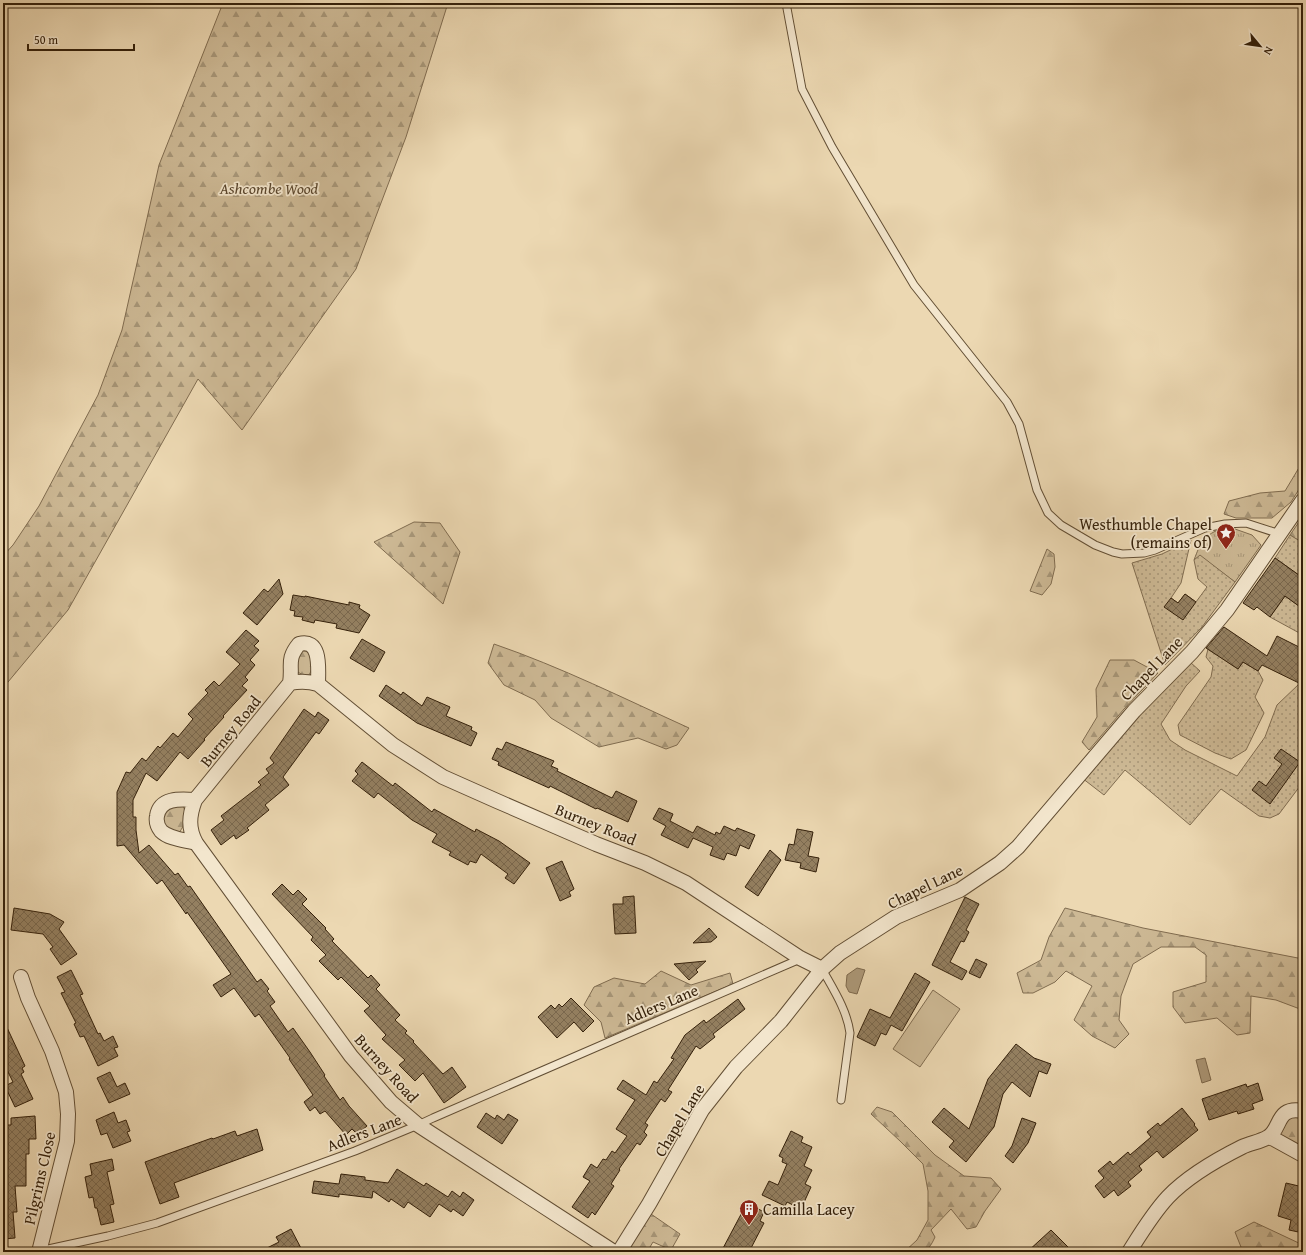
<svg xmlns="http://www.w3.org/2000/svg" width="1306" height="1255" viewBox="0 0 1306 1255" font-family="'Gentium Book Plus',serif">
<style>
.grass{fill:url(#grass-tufts);stroke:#806c50}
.forest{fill:url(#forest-firs);stroke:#806c50}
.park{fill:#cdb995;stroke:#806c50}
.garden{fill:url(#garden-dots);stroke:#806c50}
.water{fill:#ad9979;stroke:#7d694d}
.building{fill:url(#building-cross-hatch);stroke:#34200a}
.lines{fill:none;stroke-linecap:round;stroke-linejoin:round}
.lane-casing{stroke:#624e34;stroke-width:9}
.street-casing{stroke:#624e34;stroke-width:16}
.lane{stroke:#f3e6cd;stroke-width:7}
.street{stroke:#f3e6cd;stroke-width:14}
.labels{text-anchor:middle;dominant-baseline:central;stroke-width:3.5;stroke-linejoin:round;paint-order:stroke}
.park-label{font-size:16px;font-style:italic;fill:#5a462d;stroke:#f3e6cd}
.poi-label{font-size:16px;fill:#34200a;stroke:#f3e6cd;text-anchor:end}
.street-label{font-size:16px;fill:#34200a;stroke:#f3e6cd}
</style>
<defs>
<pattern id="grass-tufts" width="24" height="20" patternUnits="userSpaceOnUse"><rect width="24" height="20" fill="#cdb995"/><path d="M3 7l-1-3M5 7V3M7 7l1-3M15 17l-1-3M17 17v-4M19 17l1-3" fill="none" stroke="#a79678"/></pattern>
<pattern id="forest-firs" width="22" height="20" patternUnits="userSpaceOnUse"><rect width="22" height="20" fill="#cdb995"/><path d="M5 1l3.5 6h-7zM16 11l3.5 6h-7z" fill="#a79678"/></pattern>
<pattern id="garden-dots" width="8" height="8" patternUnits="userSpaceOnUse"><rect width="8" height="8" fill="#cdb995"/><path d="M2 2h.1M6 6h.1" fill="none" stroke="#a79678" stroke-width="1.8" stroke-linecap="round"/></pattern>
<pattern id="building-cross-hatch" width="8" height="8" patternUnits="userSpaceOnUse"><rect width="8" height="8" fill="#948061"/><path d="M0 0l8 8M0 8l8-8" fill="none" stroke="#7a684e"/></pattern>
</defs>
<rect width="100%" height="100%" fill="#ecd8b2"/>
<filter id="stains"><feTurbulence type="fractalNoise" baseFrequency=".005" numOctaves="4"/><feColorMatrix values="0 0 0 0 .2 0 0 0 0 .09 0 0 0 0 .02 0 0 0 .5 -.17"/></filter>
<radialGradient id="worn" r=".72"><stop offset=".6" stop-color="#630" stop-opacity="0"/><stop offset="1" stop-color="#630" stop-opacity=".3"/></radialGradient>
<path class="grass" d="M1220,529H1235L1252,535L1261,545L1235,582L1200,556L1194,560C1201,542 1202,537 1220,529Z"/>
<path class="forest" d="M223,3H448L406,137L356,269L242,430L198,379L68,610L3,688V556L13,545L39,506L98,395L122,330L159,165Z
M1303,461V483L1291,502L1272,518H1236L1224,514L1229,501L1260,493L1285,491Z
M1303,516V543L1290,535Z
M414,522L440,523L460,552L443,604L374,542Z
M1047,549L1054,554L1055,567L1051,584L1042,595L1030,591Z
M494,644C561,667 625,699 689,728L677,745L666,749L638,738L599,747L551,718L535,700L504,685L488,663Z
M300,651H307C313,658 314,667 309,675H303L296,671V656Z
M1110,660H1134L1158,673L1124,709L1089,750L1082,742L1097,717L1096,689Z
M183,805C187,816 186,823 179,833L171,832L164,826L163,815L168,806Z
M1065,908L1143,928L1303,959V1007L1300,1009L1276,1000L1251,996L1250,1033L1237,1035L1217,1018L1185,1023L1173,1007V992L1206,982V955L1195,947H1161L1133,964L1121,996L1119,1020L1129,1034L1115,1048L1092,1036L1074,1020L1092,986L1066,971L1055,982L1033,993H1023L1017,973L1041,960L1049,937Z
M661,971L691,985L730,973L733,984L605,1038L601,1022L584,1005L594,987L614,978L645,984Z
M877,1107L892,1112L935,1155L964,1176L991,1178L1001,1189L985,1211L976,1227L967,1229L951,1209L931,1230L935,1237C927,1255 922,1252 904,1252L917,1240L928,1220V1191L923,1164L900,1141L871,1114Z
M1292,1115L1303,1116V1151L1283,1139L1278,1132Z
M651,1214L680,1234L671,1250L653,1242L647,1252H626Z
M1254,1222L1303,1245V1252H1243L1235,1232Z"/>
<path class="park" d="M933,990L960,1009L920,1067L893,1049Z"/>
<path class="garden" d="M1290,535L1303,543V578L1275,558Z
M1191,540L1181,583L1171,598L1178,603L1185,594L1196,602L1207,587L1198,579L1194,560L1200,555L1235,582L1202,627L1165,665L1132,563L1162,554Z
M1285,596L1303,609V635L1270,617Z
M1208,649L1238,669L1243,662L1258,671L1263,680L1255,697L1264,713L1246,750L1231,759L1215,753L1180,735L1178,725L1211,677L1213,666L1206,657Z
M1190,662L1200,671L1186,686L1161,724L1170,740L1185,750L1237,776L1265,737L1277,705L1299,684L1303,686V782L1279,814L1270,818L1259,816L1221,789L1190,825L1125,770L1104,795L1082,778L1136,716Z"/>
<path class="water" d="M857,968L865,970L857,994L849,992L846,986L847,975Z
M1205,1058L1211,1080L1202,1083L1196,1060Z"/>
<path class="building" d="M1275,558L1303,578V609L1285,596L1270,617L1257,607L1254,610L1243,603Z
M279,579L283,594L257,625L243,613L264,589L268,592Z
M1185,594L1196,602L1183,620L1164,607L1171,598L1178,603Z
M293,595L305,597V596L349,605V602L360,605L359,608L370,615L359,633L336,628L337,624L315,620L314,623L302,620L303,617L294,616L295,611L290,610Z
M1224,627L1267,656L1277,636L1303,649V685L1262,665L1258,671L1243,662L1238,669L1206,648Z
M246,630L259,641L254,646L259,650L250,660L255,665L245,677L248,680L242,686L247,690L223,716L224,717L204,739L205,740L188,759L180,752L157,781L146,773L133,800V817H136V830L139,853L149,845L175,875L178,873L188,887L190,886L257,982L261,979L269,989L267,991L275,1002L270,1006L288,1032L293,1028L310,1052L325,1075L324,1076L340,1100L343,1097L349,1106L367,1126L357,1134L352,1129L346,1135L325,1111L320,1114L315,1107L310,1111L304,1102L313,1095L289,1059L290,1058L259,1014L255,1017L234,988L221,997L213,985L231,974L187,912L186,914L162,880L157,884L124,845L117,846V792L126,772L130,773L142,758L146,761L158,746L160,748L173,733L178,737L193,719L188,714L208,693L205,690L214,681L219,686L240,664L226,652Z
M362,639L385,652L374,672L350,658Z
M386,685L401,695L403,692L422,706L427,697L450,707L446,716L472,727L471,730L477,733L471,746L417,723L379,696Z
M304,709L315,717L318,712L329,720L319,734L316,732L283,777L289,785L265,805L269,810L247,828L249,830L236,839L234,835L221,845L211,830L224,820L221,816L261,785L258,782L269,773L266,769L274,763L270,758Z
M506,742L554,761L551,766L558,769L557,771L612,798L616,791L637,801L628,822L597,808L596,809L550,786L549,788L498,765L499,762L492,759L497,748L502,750Z
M1281,749L1300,762L1270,804L1252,790L1259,781L1266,786L1282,764L1274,758Z
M362,762L393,786L395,783L432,812L434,809L475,832L476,829L499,841L530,863L514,884L505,878L508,874L481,854L476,863L470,861L468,865L449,855L451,852L432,842L437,834L412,820L378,793L374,798L352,781L358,774L355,771Z
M659,808L673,814L670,821L693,833L697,826L715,835L716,832L720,834L724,826L735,831L737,828L755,835L749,849L740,845L736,856L727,853L724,860L710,855L713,847L693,838L688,848L661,835L666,826L653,819Z
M797,829L813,832L808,856L819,858L816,872L800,868L801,863L785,860L789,844L794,845Z
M770,850L781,860L758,896L745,887Z
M562,861L574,889L569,892L571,896L560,901L546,868Z
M282,884L293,895L298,890L307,899L302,904L326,928L325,929L334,939L332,941L368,978L371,975L380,985L376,989L400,1015L395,1020L407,1031L405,1033L414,1041L413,1042L443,1074L452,1067L466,1087L444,1103L423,1073L415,1081L399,1065L405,1060L382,1039L386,1035L364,1011L370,1006L341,977L338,980L319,961L326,955L311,940L313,937L272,894Z
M634,896L636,933L615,934L613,904H623V897Z
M965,897L979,904L966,930L969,932L964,942L961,941L950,962L967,971L962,980L932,965Z
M14,908L50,914L64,922L59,929L77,954L61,965L50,949L53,947L43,934L11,930Z
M709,928L717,937L711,942L693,943Z
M976,959L987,964L980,978L969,973Z
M706,961L696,970L698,972L689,980L674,964Z
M71,970L83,994L80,995L98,1034L100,1033L104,1041L113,1036L118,1047L114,1048L118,1056L98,1066L84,1036L80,1037L74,1024L76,1023L61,993L65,992L57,977Z
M915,973L930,982L902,1031L891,1025L886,1035L881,1033L875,1046L857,1037L870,1009L890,1018Z
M571,998L594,1021L583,1032L574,1022L557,1038L538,1017L551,1005L555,1009L559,1004L562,1007Z
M738,999L745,1009L713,1034L715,1037L700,1049L696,1046L668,1090L672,1092L665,1102L661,1099L645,1123L648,1125L644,1132L647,1135L640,1145L637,1143L619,1169L620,1170L611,1184L614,1186L595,1215L592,1212L588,1218L572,1207L590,1181L583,1177L591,1164L597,1168L603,1159L606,1160L612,1151L615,1153L627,1136L616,1129L635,1100L617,1089L623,1080L646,1095L654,1081L657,1083L674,1059L671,1058L685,1035L704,1020L706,1023Z
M3,1019L25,1066L22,1068L24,1072L21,1074L33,1099L15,1107L5,1086L13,1082L3,1062Z
M1016,1044L1034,1058L1051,1064L1047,1074L1039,1071L1030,1097L1012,1082L1003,1094L994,1127L966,1162L949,1147L954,1141L932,1122L944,1108L969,1129L988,1079Z
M110,1072L117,1087L125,1083L130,1094L109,1103L97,1078Z
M1258,1083L1263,1100L1252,1104L1254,1109L1238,1114L1237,1111L1209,1120L1202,1099L1246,1084L1247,1087Z
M1182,1108L1195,1124L1194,1125L1198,1130L1163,1158L1157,1151L1139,1166L1142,1170L1128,1182L1131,1186L1118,1196L1114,1190L1104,1198L1095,1186L1104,1178L1098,1171L1110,1161L1113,1165L1128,1152L1130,1155L1151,1137L1147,1132L1158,1123L1160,1126Z
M114,1112L118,1123L126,1120L130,1131L127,1132L131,1141L113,1148L107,1133L101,1135L96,1120Z
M486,1113L495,1119L497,1115L504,1120L508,1114L518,1120L502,1144L477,1127Z
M35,1116L36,1139H29V1154H26V1186H15L17,1212H13L15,1238L3,1239V1154L6,1153L5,1125H11V1118Z
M1022,1118L1036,1123L1028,1143L1013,1163L1005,1156L1012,1146Z
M257,1129L263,1150L174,1183L179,1197L160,1204L145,1162L212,1138L213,1139L235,1131L237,1136Z
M791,1131L803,1137L801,1142L812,1147L804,1166L812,1170L805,1184L811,1187L801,1209L787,1202L785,1206L762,1195L769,1181L778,1185L787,1164L782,1162L783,1158L779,1156Z
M112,1159L114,1170L107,1172L114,1204L110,1205L114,1222L101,1225L97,1208H95L93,1197L89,1198L85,1177L92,1175L90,1164Z
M397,1169L424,1186L426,1183L448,1197L452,1191L460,1197L463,1192L474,1200L463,1216L453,1209L451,1212L439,1204L430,1217L408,1202L404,1208L391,1199L389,1202L373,1191L372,1198L339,1194V1197L312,1193L314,1181L339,1184L341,1174L365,1177V1180L388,1183Z
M1286,1183L1303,1187V1233L1289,1230L1291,1220L1278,1216Z
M747,1203L764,1212L760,1221L764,1223L749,1252H721Z
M291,1229L303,1252H259L279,1242L276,1237Z
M1051,1230L1068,1247L1062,1252H1027Z"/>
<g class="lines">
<g class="lane-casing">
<path id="lane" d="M786,3L802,89L832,147L914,285L1007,402L1019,424L1037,490L1048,513L1061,525L1095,545L1113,552L1122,554L1144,553L1155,550L1205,528L1225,524L1246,523L1280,534
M822,969C833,989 847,1010 850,1033L841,1100
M39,1251L108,1236L157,1223L355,1151L418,1125L433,1118L800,959"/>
</g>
<g class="street-casing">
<path id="street" d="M290,683C293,665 286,660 299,644C322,638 318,670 318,684
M195,800C181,799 160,797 157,816C156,821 158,827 161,831C169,839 185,840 196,843
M21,977L28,998L52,1051L66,1092L68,1114L67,1141L39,1252
M1268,1137L1274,1139L1303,1155
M614,1252L418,1125L391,1102L351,1056L196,843C188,828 189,816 195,800L290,683C300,681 308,681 318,684L393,745L443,777L497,801L596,844L645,863L686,883L800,958L822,969
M619,1252L649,1204L702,1110L736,1067L781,1021L822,969L840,953L896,917L960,890L1000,863L1018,847L1134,711L1192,652L1227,610L1303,500
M1129,1252C1141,1233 1153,1213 1168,1197C1188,1176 1216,1160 1242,1147C1250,1143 1260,1142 1268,1137C1282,1129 1275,1106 1303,1111"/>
</g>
<use href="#lane" class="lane"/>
<use href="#street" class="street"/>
</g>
<defs>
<g id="sight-pin" transform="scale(1)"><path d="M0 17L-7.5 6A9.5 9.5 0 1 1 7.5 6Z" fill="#8f2418" stroke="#f3e6cd"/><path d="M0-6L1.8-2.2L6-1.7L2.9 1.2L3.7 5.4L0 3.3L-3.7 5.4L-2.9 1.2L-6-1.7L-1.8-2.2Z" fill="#fff"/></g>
<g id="building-pin" transform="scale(1)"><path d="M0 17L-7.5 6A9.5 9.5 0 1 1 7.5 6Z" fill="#8f2418" stroke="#f3e6cd"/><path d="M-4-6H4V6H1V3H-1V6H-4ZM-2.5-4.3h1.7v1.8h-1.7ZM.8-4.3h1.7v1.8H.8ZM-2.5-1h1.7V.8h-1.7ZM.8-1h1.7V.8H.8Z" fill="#fff"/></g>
</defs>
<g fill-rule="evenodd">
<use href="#sight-pin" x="1226" y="533"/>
<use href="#building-pin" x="749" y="1209"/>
</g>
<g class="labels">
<g class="park-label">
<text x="269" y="188">Ashcombe Wood</text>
</g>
<g class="poi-label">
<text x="1212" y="524">Westhumble Chapel<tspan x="1212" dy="18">(remains of)</tspan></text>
<text x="763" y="1209" text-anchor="start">Camilla Lacey</text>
</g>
<g class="street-label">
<text transform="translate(1151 668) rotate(-46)">Chapel Lane</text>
<text transform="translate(230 731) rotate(-51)">Burney Road</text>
<text transform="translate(596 824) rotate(22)">Burney Road</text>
<text transform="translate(925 886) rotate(-26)">Chapel Lane</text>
<text transform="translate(661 1004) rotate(-23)">Adlers Lane</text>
<text transform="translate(387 1068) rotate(48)">Burney Road</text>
<text transform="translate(679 1120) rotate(-59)">Chapel Lane</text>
<text transform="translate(364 1132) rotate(-21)">Adlers Lane</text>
<text transform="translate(39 1178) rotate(-77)">Pilgrims Close</text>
</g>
</g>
<rect width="1306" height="1255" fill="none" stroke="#ecd8b2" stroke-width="16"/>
<rect x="4" y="4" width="1298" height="1247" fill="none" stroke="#34200a" stroke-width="2"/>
<rect x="8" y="8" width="1290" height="1239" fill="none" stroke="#34200a"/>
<g transform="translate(1260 46) rotate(119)" stroke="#f3e6cd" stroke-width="3" paint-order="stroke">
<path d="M0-3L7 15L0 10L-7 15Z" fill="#34200a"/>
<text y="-6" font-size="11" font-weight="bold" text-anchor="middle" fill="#34200a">N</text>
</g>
<path d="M28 44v6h106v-6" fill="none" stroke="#34200a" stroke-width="2"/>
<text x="34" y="44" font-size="12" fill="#34200a" stroke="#f3e6cd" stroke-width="3" paint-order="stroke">50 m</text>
<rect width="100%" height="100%" filter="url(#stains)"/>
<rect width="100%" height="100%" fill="url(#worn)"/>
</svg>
